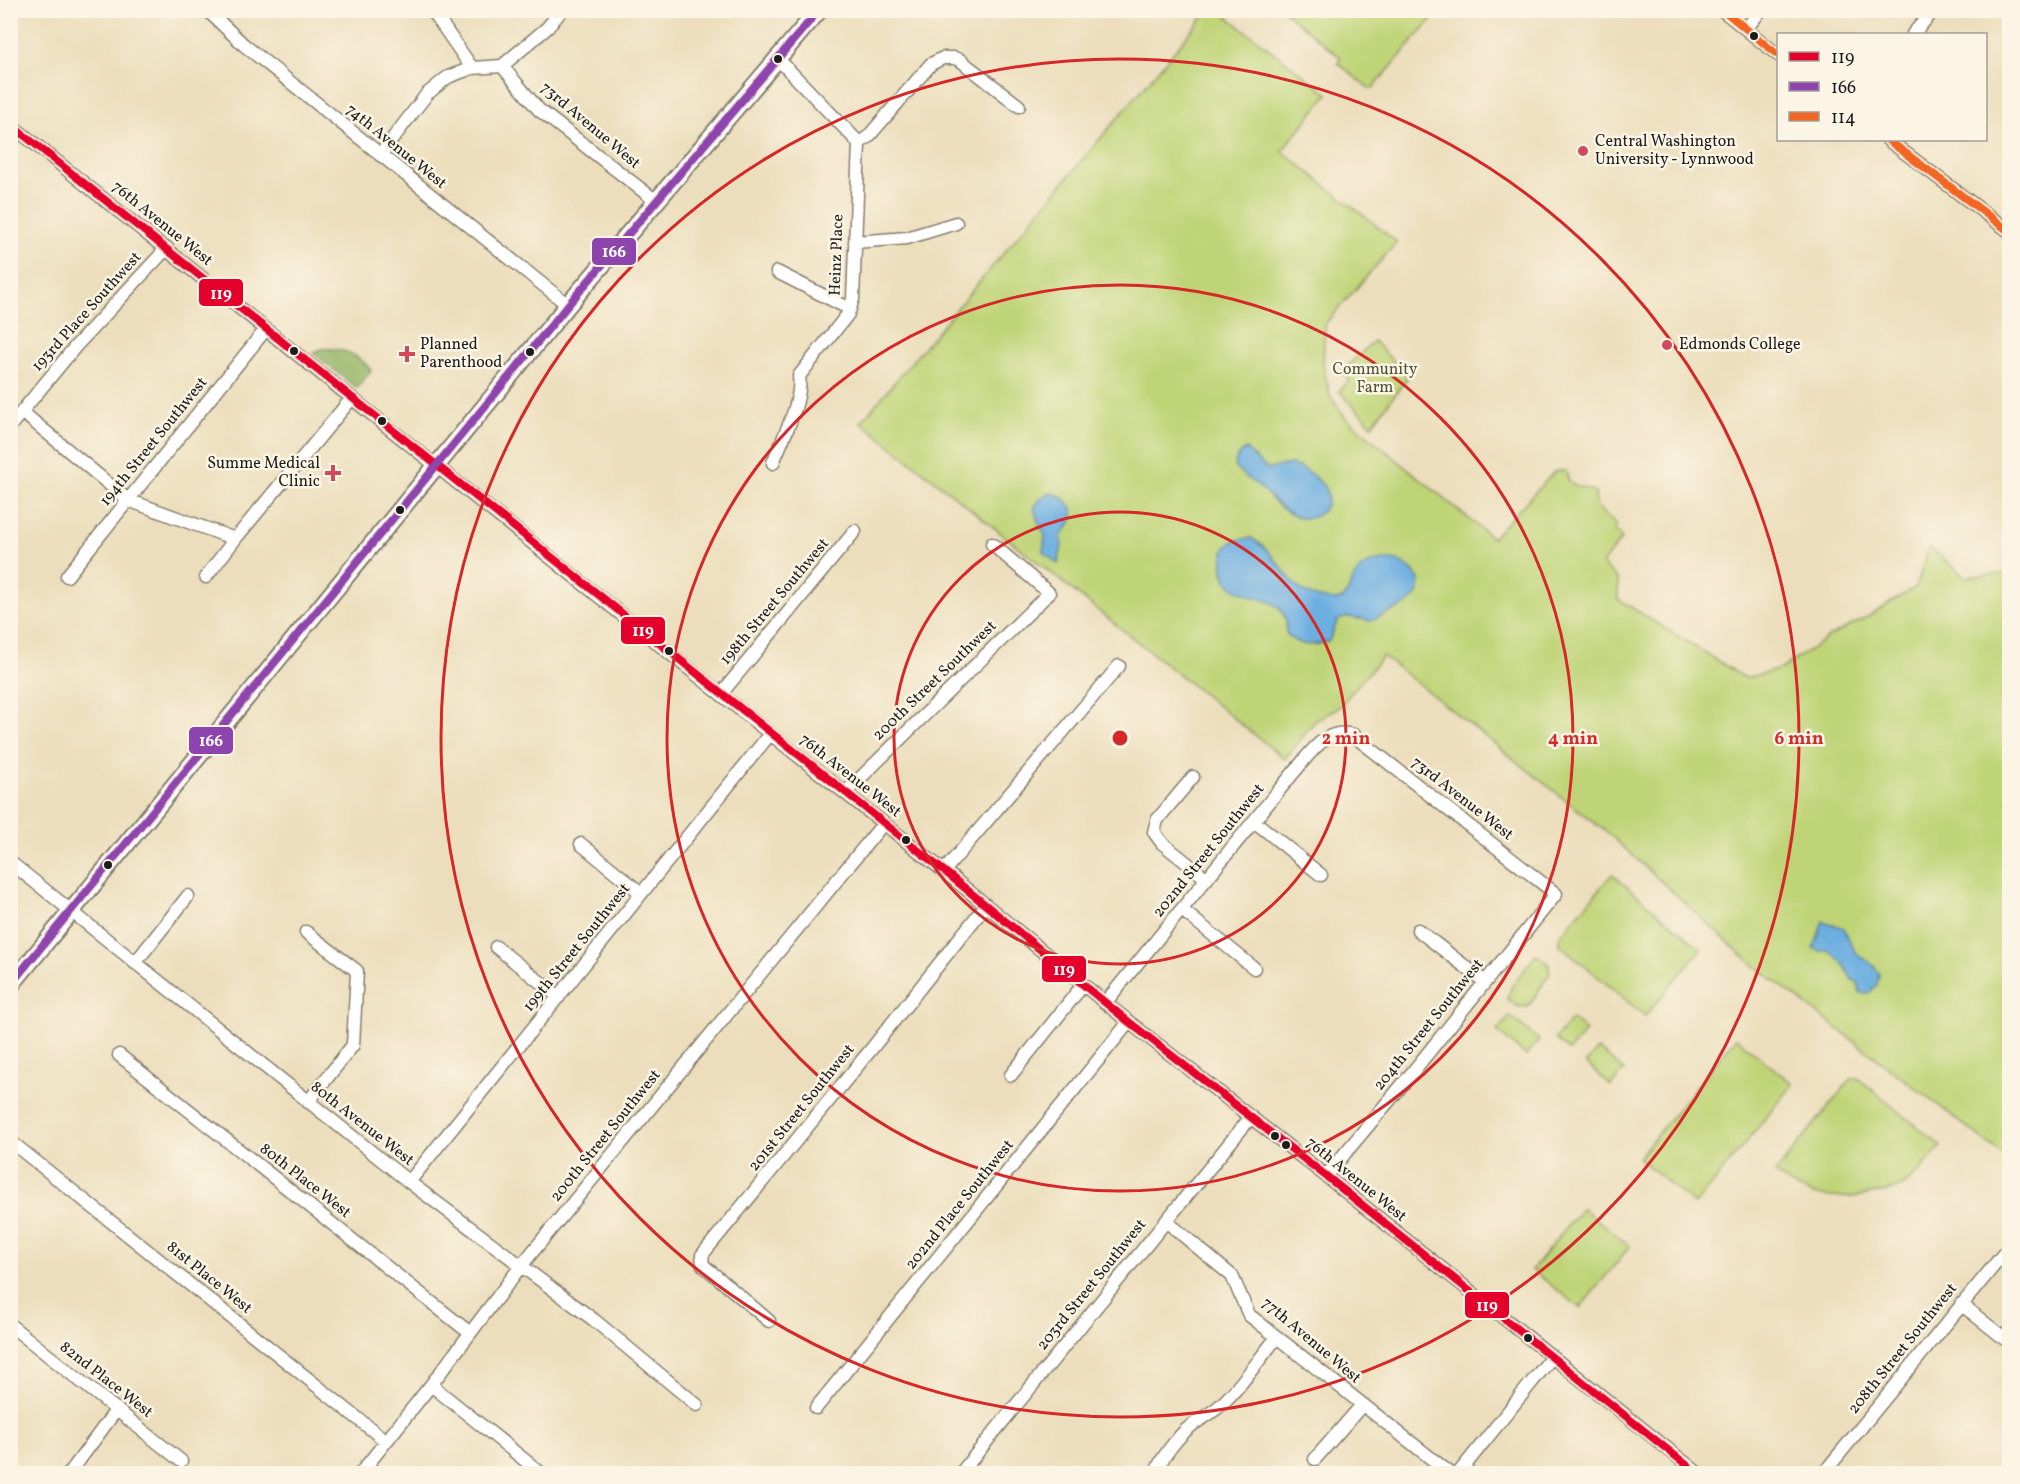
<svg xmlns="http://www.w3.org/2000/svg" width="2020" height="1484" viewBox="0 0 2020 1484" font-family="Vollkorn,serif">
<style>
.green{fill:#bfd477;stroke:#6e784a;stroke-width:1.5}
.forest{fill:#97b668;stroke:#5a6942;stroke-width:1.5}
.water{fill:#6dafe1;stroke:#44667e;stroke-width:1.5}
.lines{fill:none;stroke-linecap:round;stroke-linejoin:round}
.minor-casing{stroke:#847d6c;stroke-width:15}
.major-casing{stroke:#847d6c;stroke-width:20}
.minor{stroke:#fff;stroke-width:12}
.major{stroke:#fff;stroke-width:16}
.bus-1-casing{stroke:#fcf5e5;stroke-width:12}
.bus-2-casing{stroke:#fcf5e5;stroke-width:12}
.bus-3-casing{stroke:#fcf5e5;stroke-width:12}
.bus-1{stroke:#e4002b;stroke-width:8}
.bus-2{stroke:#8e44ad;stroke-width:8}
.bus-3{stroke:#f26522;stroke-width:8}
.ring{fill:none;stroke:#d62828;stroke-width:3}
.bus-dot{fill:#1c1c1c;stroke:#fcf5e5;stroke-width:2}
.poi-dot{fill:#d1495b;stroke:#fcf5e5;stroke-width:2}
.labels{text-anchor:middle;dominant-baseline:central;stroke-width:5;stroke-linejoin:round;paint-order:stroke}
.street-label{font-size:16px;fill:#1c1c1c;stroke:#fcf5e5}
.poi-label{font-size:16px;fill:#1c1c1c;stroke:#fcf5e5;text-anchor:start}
.park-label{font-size:16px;fill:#4d5337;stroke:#fcf5e5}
.centre{fill:#d62828;stroke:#fcf5e5;stroke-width:3}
.ring-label{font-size:18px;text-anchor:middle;font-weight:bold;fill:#d62828;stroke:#fcf5e5;stroke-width:5;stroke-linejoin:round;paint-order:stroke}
.line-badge{stroke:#fcf5e5;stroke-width:2}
.badge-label{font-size:16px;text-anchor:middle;font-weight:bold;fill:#fff}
</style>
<rect width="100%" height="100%" fill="#fcf5e5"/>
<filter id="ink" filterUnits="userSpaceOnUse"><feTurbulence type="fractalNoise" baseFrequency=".0167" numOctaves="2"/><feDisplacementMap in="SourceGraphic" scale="12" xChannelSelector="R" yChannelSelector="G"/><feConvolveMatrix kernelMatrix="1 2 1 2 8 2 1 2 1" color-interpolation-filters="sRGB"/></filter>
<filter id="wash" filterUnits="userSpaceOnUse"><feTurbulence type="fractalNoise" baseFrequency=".008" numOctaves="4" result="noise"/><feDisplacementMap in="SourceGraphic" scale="24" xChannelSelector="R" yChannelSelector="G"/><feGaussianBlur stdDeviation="1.35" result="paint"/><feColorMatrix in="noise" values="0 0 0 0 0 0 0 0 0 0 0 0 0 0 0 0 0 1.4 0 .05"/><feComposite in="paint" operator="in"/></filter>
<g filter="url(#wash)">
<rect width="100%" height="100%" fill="#ecdebc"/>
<path class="green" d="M1208,11H1220L1328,94L1282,151L1397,242L1325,324L1323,364L1330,396L1345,417L1492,538L1555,471H1566L1569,482C1578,488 1586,487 1595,493L1596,506L1617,526L1614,531L1622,538L1602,564L1618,580V599L1745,678L1781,669L1829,637L1869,616L1916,587L1929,547L1966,577L2009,573V1159L1751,963L1611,836L1383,656L1339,707L1315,721L1285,759L861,422Z
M1284,11H1439L1373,88H1368L1338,63L1341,58Z
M1374,341L1408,377L1372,425L1339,391L1349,381L1342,371Z
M1612,874L1701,949L1645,1016L1560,945V936Z
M1536,954L1548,963L1550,973L1528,1007L1516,1006L1507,998L1512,986Z
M1510,1016L1539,1040L1526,1056L1497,1031Z
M1572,1019L1586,1031L1569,1051L1555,1039Z
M1736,1038L1793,1084L1695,1205L1638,1158Z
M1598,1049L1624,1070L1611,1086L1586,1063Z
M1858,1078L1941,1146C1930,1159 1914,1180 1898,1188C1893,1190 1885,1191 1880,1192C1841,1202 1806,1200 1775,1173L1851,1079Z
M1582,1208L1630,1246L1580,1308L1532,1270Z"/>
<path class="forest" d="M321,349C340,347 361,355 371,371L357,388L313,353Z"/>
<path class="water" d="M1246,449C1253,455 1259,464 1267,468C1273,470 1275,467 1280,466C1295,461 1311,473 1321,483C1338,501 1319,524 1297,517C1282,512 1272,498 1261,488C1252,481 1243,476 1235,468C1235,459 1238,454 1246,449Z
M1053,493C1066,498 1080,510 1070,524C1067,529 1063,532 1061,537L1062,546L1058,564L1043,552L1045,535L1040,527L1034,509C1038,500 1043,494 1053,493Z
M1251,538C1288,558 1287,606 1343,599C1349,591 1352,578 1359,570C1367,561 1389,557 1400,562C1409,566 1415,573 1420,581L1418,593L1408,604L1371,621L1348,617L1338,620L1329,641C1313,647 1297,647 1286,633C1290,593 1250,603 1230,585C1221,577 1220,554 1228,545C1234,539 1243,539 1251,538Z
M1823,921L1844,928L1855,952L1873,965L1879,974L1877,985L1868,994L1860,993L1858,982L1852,980C1846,967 1840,958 1828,950L1820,951L1813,948C1819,940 1818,930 1823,921Z"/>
</g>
<g filter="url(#ink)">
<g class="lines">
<g class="minor-casing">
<path id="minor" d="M207,10L244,45L568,305
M432,10L472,68L502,66L539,110L656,201
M1722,10L1778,55
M1746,29L1761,10
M1913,34L1934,10
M502,66L547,28L562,10
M10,124L773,736L944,871L1129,1022L1326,1176L1699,1474
M1888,140L2010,232
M859,143L868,137L931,64L943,58H954L960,60L1019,106
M380,155L427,94L448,77L472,68
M855,242L907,238L956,223
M777,272L850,309
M22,412L128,500L235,539
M10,426L75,347L167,248
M773,463C782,439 803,401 799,376L848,314L853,299L859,143L778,59
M67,576L266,329
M206,577L235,539L352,398
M721,694L855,531
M1193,777L1157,820L1154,832L1162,843L1207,879
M845,793L1049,593L992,544
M1254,821L1321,875
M581,844L641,893
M10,862L409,1182L594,1320L697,1405
M944,871L1119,666
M1182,910L1254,968
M1418,930L1485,982
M306,932L357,971L353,1045L308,1102
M496,947L559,997
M135,963L188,896
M1105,1003L1294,772C1310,754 1325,727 1353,735L1556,894L1403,1084L1326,1176
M119,1055L470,1333
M1011,1075L1083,985
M10,1141L386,1441
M409,1182L770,734
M1166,1221L1232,1276L1249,1315L1451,1474
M1961,1304L2010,1343
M769,1321L703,1265L702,1255L873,1047L986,905
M10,1325L181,1461
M431,1385L542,1474
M816,1408L1129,1022
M1315,1459L1362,1405
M69,1474L117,1409
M360,1474L431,1385L521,1266L883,824
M960,1474L1251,1117
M1156,1474C1158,1461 1181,1433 1191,1426C1203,1417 1215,1412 1225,1401C1244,1382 1260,1358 1277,1337
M1458,1474L1552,1357
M1823,1474L2010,1246"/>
</g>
<g class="major-casing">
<path id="major" d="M10,986L568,305L819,10"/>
</g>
<use href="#minor" class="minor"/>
<use href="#major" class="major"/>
<g class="bus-1-casing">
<path id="bus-1" d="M10,124L944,871L1129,1022L1326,1176L1698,1474"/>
</g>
<g class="bus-2-casing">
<path id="bus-2" d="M10,985L568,305L819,10"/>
</g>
<g class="bus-3-casing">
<path id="bus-3" d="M1723,10L1778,55
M1888,140L2010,232"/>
</g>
<use href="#bus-1" class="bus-1"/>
<use href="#bus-2" class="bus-2"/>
<use href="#bus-3" class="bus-3"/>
</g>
</g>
<g class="ring">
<circle cx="1120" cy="738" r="226"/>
<circle cx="1120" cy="738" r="453"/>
<circle cx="1120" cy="738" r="679"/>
</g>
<g class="bus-dot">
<circle cx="1754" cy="36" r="5"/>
<circle cx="778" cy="59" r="5"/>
<circle cx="294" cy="351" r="5"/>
<circle cx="530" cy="352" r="5"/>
<circle cx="382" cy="421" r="5"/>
<circle cx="400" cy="510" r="5"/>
<circle cx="669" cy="651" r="5"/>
<circle cx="906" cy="840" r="5"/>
<circle cx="108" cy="865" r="5"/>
<circle cx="1275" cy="1136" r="5"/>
<circle cx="1286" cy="1145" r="5"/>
<circle cx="1528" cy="1338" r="5"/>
</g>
<g class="poi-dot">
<circle cx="1583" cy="151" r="6"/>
<circle cx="1667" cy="345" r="6"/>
<path d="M404 345h6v6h6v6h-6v6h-6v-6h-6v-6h6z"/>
<path d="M330 464h6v6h6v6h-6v6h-6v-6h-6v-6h6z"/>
</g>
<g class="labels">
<g class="street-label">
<text transform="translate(590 126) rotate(40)">73rd Avenue West</text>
<text transform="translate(396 147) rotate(39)">74th Avenue West</text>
<text transform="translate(162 224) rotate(39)">76th Avenue West</text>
<text transform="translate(837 255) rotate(-88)">Heinz Place</text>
<text transform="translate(87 312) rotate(-48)">193rd Place Southwest</text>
<text transform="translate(154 442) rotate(-51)">194th Street Southwest</text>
<text transform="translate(775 602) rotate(-50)">198th Street Southwest</text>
<text transform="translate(935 681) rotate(-44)">200th Street Southwest</text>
<text transform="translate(850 776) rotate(38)">76th Avenue West</text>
<text transform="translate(1462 799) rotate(38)">73rd Avenue West</text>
<text transform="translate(1209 851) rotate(-51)">202nd Street Southwest</text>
<text transform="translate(577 948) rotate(-51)">199th Street Southwest</text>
<text transform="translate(1429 1025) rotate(-51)">204th Street Southwest</text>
<text transform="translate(802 1108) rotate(-51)">201st Street Southwest</text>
<text transform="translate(362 1124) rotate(38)">80th Avenue West</text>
<text transform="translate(606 1136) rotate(-51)">200th Street Southwest</text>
<text transform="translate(1356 1180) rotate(39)">76th Avenue West</text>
<text transform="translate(305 1181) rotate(38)">80th Place West</text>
<text transform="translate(960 1205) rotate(-51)">202nd Place Southwest</text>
<text transform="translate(209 1278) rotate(39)">81st Place West</text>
<text transform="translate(1092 1285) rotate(-51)">203rd Street Southwest</text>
<text transform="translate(1311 1341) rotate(40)">77th Avenue West</text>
<text transform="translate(1903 1349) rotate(-51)">208th Street Southwest</text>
<text transform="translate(106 1380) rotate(38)">82nd Place West</text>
</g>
<g class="poi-label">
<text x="1595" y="142">Central Washington<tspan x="1595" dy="18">University - Lynnwood</tspan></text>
<text x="420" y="345">Planned<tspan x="420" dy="18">Parenthood</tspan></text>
<text x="1679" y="345">Edmonds College</text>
<text x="320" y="464" text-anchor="end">Summe Medical<tspan x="320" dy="18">Clinic</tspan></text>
</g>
<g class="park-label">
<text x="1375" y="370">Community<tspan x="1375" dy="18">Farm</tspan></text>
</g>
</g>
<circle cx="1120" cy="738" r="9" class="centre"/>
<g class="ring-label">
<text x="1346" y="744">2 min</text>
<text x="1573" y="744">4 min</text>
<text x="1799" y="744">6 min</text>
</g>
<g class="line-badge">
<rect x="591" y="237" width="46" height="29" rx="6" fill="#8e44ad"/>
<rect x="198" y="278" width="46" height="29" rx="6" fill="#e4002b"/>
<rect x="620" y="616" width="46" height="29" rx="6" fill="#e4002b"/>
<rect x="188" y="726" width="46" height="29" rx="6" fill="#8e44ad"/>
<rect x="1041" y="955" width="46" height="28" rx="6" fill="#e4002b"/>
<rect x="1464" y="1291" width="46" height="28" rx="6" fill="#e4002b"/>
</g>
<g class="badge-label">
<text x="614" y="257">166</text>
<text x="221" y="299">119</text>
<text x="643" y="636">119</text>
<text x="211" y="746">166</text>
<text x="1064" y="975">119</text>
<text x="1487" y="1311">119</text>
</g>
<rect width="2020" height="1484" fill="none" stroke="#fcf5e5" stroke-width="36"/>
<rect x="1777" y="33" width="210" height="108" fill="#fcf5e5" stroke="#a29e95" stroke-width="1.5"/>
<rect x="1789" y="52" width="30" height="9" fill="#e4002b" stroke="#a29e95" stroke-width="1.5"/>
<text x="1831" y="63" font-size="18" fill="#1c1c1c">119</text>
<rect x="1789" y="82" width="30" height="9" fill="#8e44ad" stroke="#a29e95" stroke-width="1.5"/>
<text x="1831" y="93" font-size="18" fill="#1c1c1c">166</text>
<rect x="1789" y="112" width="30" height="9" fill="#f26522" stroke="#a29e95" stroke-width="1.5"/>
<text x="1831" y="123" font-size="18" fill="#1c1c1c">114</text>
</svg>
